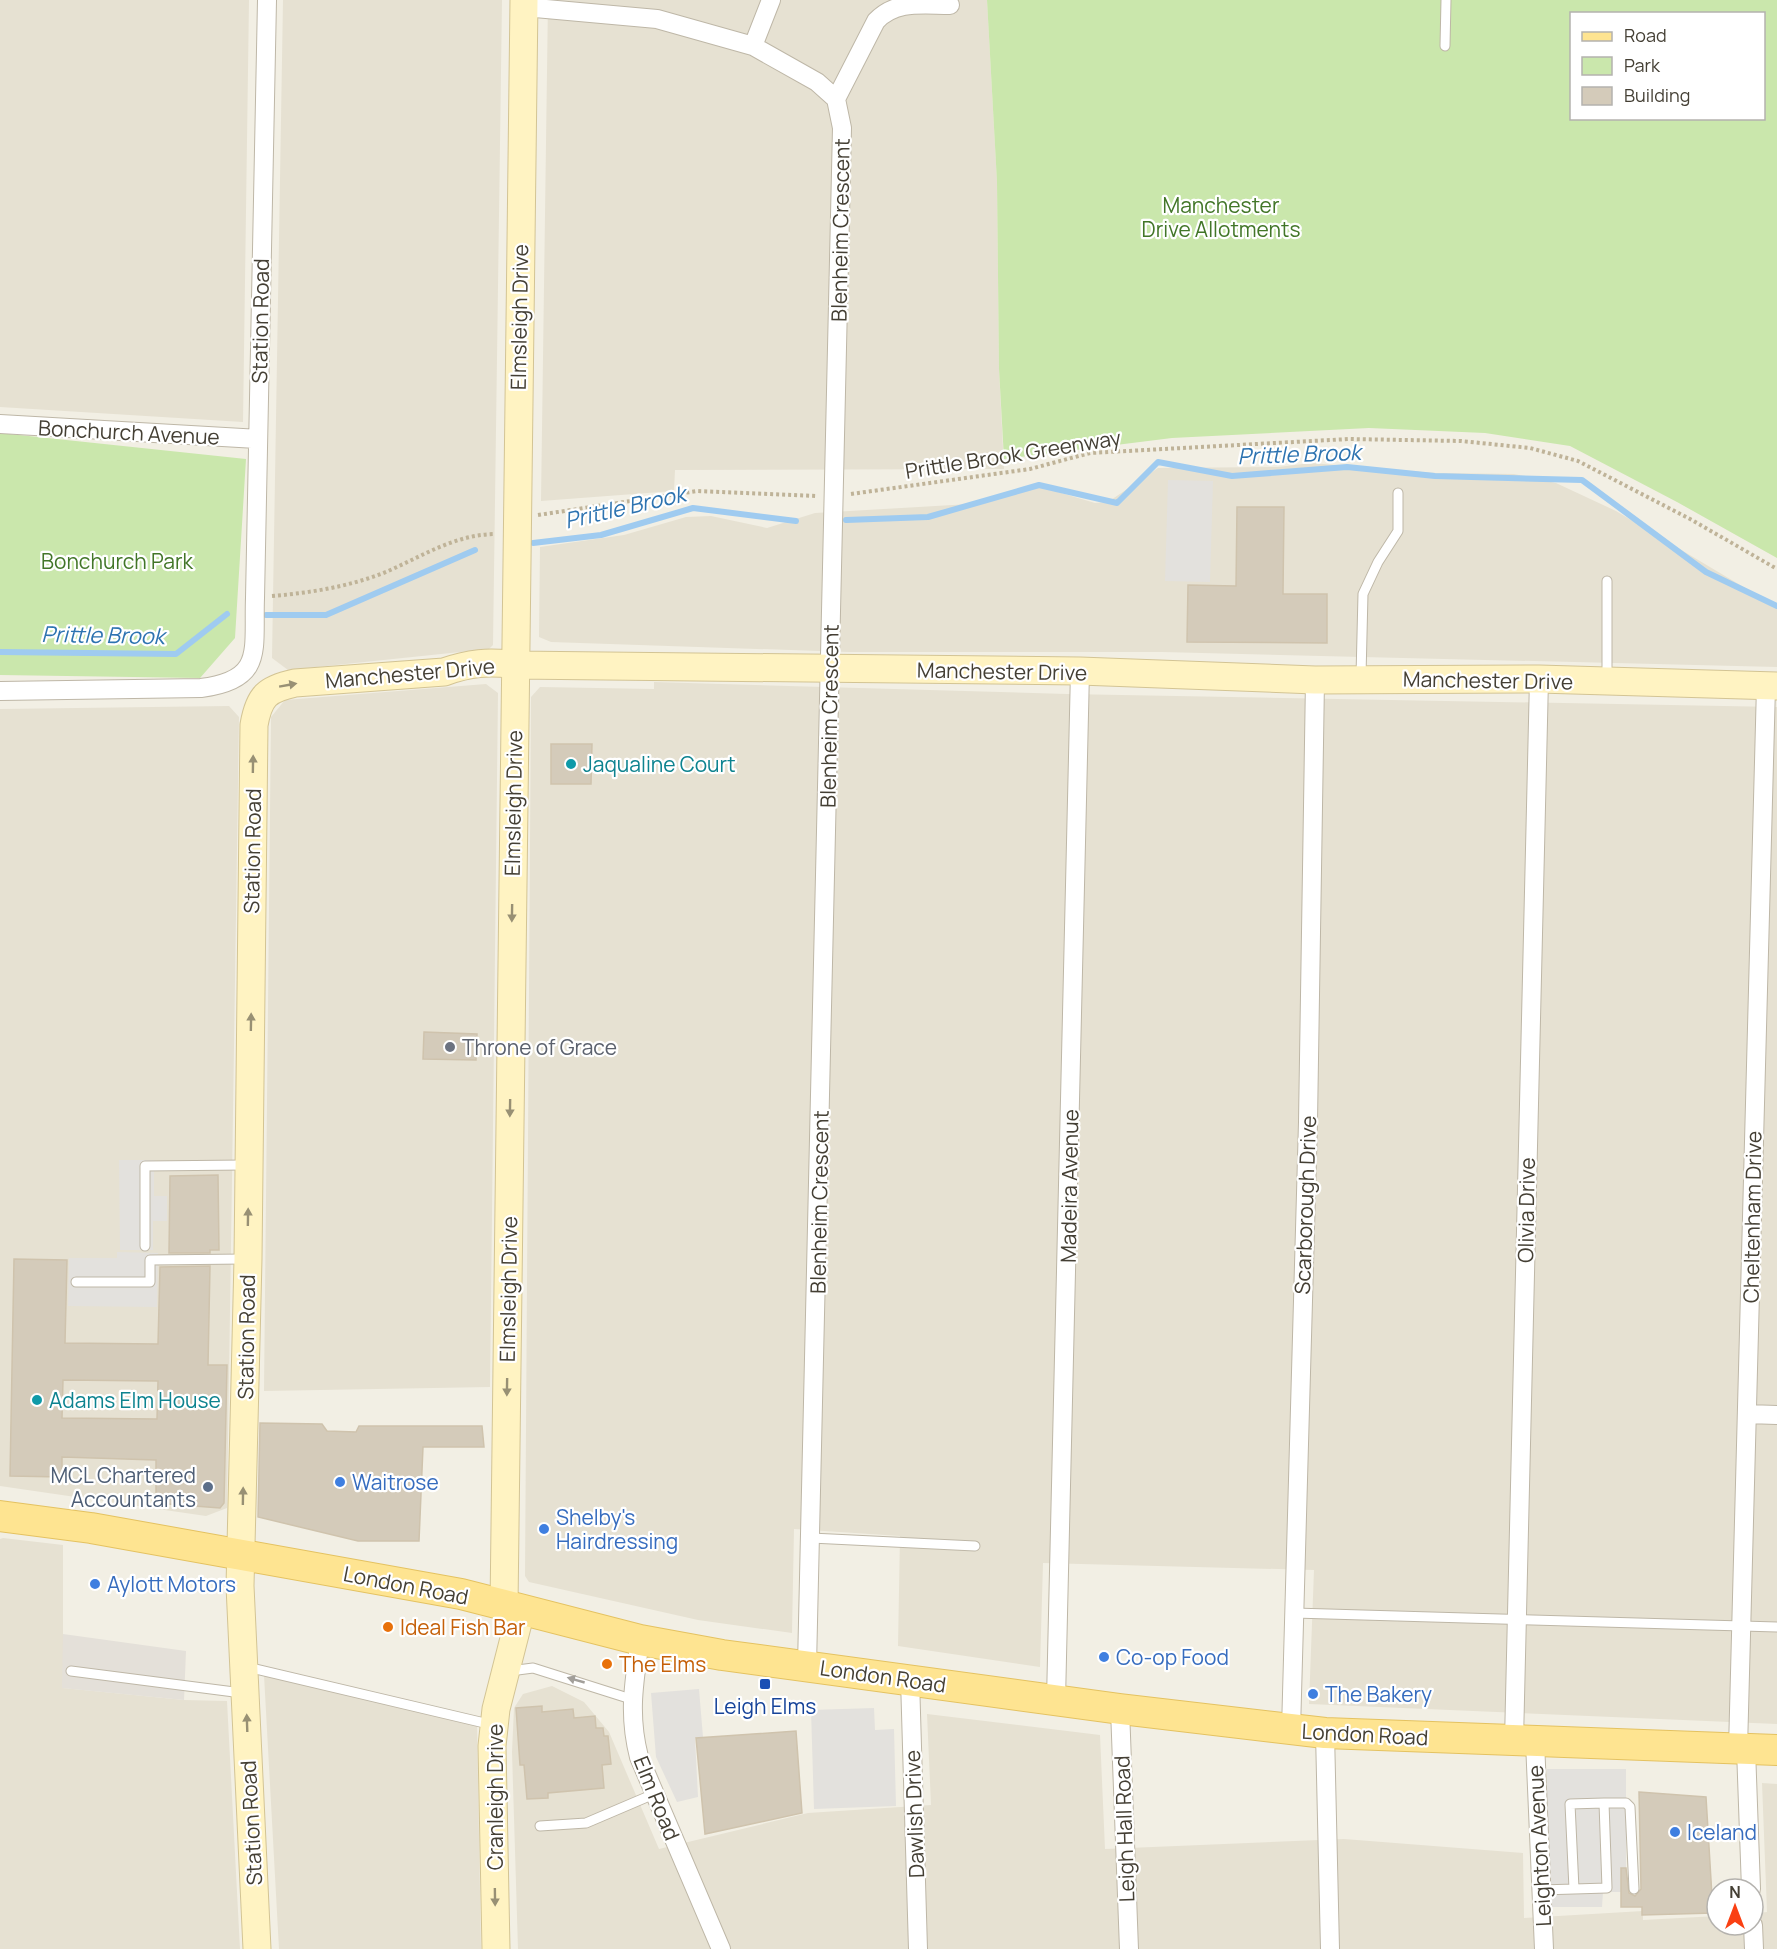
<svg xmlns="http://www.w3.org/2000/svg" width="1777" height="1949" viewBox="0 0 1777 1949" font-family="Manrope,sans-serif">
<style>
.residential{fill:#e6e1d2}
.industrial{fill:#e4e0d9}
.green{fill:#cae7ac;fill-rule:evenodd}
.parking{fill:#e3e1dd}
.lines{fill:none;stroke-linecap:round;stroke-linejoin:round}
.stream{stroke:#9fcbf0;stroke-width:6}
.building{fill:#d4cbba;stroke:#cfc3ad;stroke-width:1.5;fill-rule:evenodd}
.lane-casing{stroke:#beb7a7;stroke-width:11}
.street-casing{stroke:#beb7a7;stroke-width:20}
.secondary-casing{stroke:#d3c494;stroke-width:29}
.primary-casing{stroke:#e4c261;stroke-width:32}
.path{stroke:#bfb398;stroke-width:4;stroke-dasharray:3 3;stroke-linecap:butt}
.lane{stroke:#fff;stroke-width:9}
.street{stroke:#fff;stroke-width:18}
.secondary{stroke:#fff3c2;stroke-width:27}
.primary{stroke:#fee491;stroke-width:30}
.oneway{fill:#989074}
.oneway2{fill:#a29f9a}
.culture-dot{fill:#0f9aa8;stroke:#fff;stroke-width:2}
.worship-dot{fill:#6b7280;stroke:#fff;stroke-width:2}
.shop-dot{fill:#3f7fe0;stroke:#fff;stroke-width:2}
.service-dot{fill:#5c6f8a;stroke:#fff;stroke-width:2}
.food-dot{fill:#e8710a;stroke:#fff;stroke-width:2}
.transit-dot{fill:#1a4fb4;stroke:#fff;stroke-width:2}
.labels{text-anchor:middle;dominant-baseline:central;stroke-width:4.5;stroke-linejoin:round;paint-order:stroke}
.park-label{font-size:21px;fill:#427628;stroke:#fff}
.street-label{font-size:21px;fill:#443f34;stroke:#fff}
.culture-label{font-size:21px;fill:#0d838f;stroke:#fff;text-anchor:start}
.worship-label{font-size:21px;fill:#5b616d;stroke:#fff;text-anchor:start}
.service-label{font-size:21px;fill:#4e5e75;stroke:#fff;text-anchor:end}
.shop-label{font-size:21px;fill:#366cbe;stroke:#fff;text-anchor:start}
.food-label{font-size:21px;fill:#c56008;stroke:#fff;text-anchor:start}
.transit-label{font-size:21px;fill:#164399;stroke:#fff}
.water-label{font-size:22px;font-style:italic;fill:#2d73b0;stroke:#fff}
</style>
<rect width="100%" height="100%" fill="#f2efe4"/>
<path class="residential" d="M0,0H249L243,422L0,407Z
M283,0H502L493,645L489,649L288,670L272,658Z
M548,0H987L997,182L999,369L1004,469L675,470L674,491L541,501Z
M1311,463L1435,473L1514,474L1556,483L1616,511L1777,607V667L1162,652H849L551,642L539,637L540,547L624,535L686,517L711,516L767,528L815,513L970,504L1041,487L1095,503L1108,502L1158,468L1278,467Z
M654,682L1067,694L1777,707V1724L1309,1704L1314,1570L1043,1563L1040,1667L898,1646L900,1536L794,1529L792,1633L698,1620L529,1582L525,1576L531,697L540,687L654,689Z
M486,684L498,693L490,1387L264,1391L271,717L285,700Z
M229,706L239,717L227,1508L206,1516L0,1486V709Z
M3,1538L63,1545V1688L184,1700L227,1701L240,1949H0V1539Z
M264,1675L477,1722L481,1949H279Z
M552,1686L584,1702L609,1732L659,1849L808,1813L931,1805L927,1714L1100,1735L1105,1849L1344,1839L1523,1853L1524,1918L1643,1911V1920L1717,1916V1925H1753V1914L1767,1912L1762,1783L1777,1784V1949H518L512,1752L514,1708L523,1694Z"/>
<path class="industrial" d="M63,1634L186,1651L184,1700L62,1688Z"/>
<path class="green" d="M987,0H1777V558L1677,502L1570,446L1485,433L1369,428L1172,438L1004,459L999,369L997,182ZM1572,14H1764V118H1572Z
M0,433L246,459L235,638L200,678L0,675Z"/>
<path class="parking" d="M1168,480L1213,481L1210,582L1165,581Z
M119,1160H154V1196H167V1221H153V1250H120Z
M117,1252L158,1253L157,1307L68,1306L69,1258H117Z
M699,1689L703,1737L695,1738L698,1797L677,1802L656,1757L651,1693Z
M874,1708L875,1730L894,1729L896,1806L814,1809L811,1710Z
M1547,1769H1626V1868L1621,1892H1603L1602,1907H1547Z"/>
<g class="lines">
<path class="stream" d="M846,520L928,517L1039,485L1117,503L1158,462L1232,476L1347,467L1435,476L1582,480L1706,572L1777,606
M533,543L601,535L693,508L796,521
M266,615H326L475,550
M0,652L176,654L227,614"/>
</g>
<path class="building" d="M1237,507H1284L1283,594H1327V643L1187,642L1188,585L1236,586Z
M551,744H592L591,784H551Z
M424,1032L477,1034L476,1060L423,1059Z
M218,1175L219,1250H210V1253H169L170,1176Z
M14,1259L67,1260L65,1343L158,1344L160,1267L210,1266L208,1365H227L224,1503L220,1508L156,1503V1460L62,1457V1477L10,1476ZM63,1380L158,1381L157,1419L62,1418Z
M260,1423L322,1424L327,1431L356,1432L359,1426H482L484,1447H423L419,1541H358L258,1517Z
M542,1706V1712L573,1709L574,1718L595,1716L596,1728H603L604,1736H608L611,1764L602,1765L604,1788L548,1793V1798L527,1799L524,1765H520L516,1708Z
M796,1731L802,1813L705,1834L696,1738Z
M1639,1792L1706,1797L1713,1913L1642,1915V1907H1621V1868H1626L1629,1893L1635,1896L1641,1889Z"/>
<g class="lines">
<g class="lane-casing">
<path id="lane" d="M1445,46L1446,0
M1361,676L1363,594L1378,562L1398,531V493
M1607,680V581
M145,1246V1166L245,1165
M76,1282H150V1260L245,1259
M811,1538L975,1546
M1294,1613L1777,1627
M247,1667L493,1725
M71,1671L242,1693
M510,1671L533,1668L631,1699
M1604,1803H1626L1630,1807L1634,1889
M540,1826L586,1823L654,1794
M1541,1890L1607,1888L1604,1803L1570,1804L1574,1889"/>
</g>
<g class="street-casing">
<path id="street" d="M524,7L657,19L753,46L817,82L836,99L842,128L807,1666
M753,46L771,0
M836,99L876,21C896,0 922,5 950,5
M0,424L258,439
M0,691L201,688C265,680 253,650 255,598L267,0
M1747,1414L1777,1415
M640,1640C634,1683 628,1714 639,1757L721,1949
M910,1679L918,1949
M1056,1700L1080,671
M1120,1709L1129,1949
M1291,1730L1308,1122L1315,680
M1325,1733L1330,1949
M1514,1741L1539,679
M1535,1742L1544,1949
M1738,1749L1766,686
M1746,1749L1751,1889
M1753,1925L1754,1949"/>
</g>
<g class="secondary-casing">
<path id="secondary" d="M504,1607L524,0
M257,1949L240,1586L248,1259L254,725C259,696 267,689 295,683L444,672C469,663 489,661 515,665L1080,671L1315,680L1539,679L1777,686
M496,1949L492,1746L496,1709L521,1611"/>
</g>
<g class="primary-casing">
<path id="primary" d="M0,1516L91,1528L461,1594L640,1640L722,1655L1120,1709L1325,1733L1777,1750"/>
</g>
<path class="path" d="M851,494L1030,469L1090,453L1349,439L1461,441L1530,448L1578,461L1692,520L1777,569
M538,515L697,491L817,496
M272,596C309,593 346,587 381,574C418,559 452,535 494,534"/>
<use href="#lane" class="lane"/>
<use href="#street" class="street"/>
<use href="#secondary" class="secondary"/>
<use href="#primary" class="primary"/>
</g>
<defs><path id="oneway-solid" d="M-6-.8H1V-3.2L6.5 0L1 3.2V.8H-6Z" transform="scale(1.5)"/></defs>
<g class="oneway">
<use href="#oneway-solid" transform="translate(288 685) rotate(-10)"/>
<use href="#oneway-solid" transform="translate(253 764) rotate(-89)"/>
<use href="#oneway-solid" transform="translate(512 913) rotate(91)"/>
<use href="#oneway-solid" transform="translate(251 1022) rotate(-89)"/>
<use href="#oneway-solid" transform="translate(510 1108) rotate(91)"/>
<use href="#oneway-solid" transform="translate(248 1217) rotate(-89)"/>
<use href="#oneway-solid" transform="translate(507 1387) rotate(91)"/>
<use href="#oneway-solid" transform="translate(243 1496) rotate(-89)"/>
<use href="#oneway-solid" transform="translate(247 1723) rotate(-92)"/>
<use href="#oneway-solid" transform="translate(495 1897) rotate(89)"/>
</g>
<use class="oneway2" href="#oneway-solid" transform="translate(576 1680) rotate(-164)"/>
<g class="culture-dot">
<circle cx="571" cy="764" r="6"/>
<circle cx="37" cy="1400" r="6"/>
</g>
<circle class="worship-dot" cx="450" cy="1047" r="6"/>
<g class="shop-dot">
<circle cx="340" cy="1482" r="6"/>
<circle cx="544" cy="1529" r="6"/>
<circle cx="95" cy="1584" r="6"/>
<circle cx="1104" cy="1657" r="6"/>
<circle cx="1313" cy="1694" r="6"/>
<circle cx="1675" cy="1832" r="6"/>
</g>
<circle class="service-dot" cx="208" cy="1487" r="6"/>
<g class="food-dot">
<circle cx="388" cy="1627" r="6"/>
<circle cx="607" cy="1664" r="6"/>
</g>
<rect class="transit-dot" x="759" y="1678" width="12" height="12" rx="3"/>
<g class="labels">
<g class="park-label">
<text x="1221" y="205">Manchester<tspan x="1221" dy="24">Drive Allotments</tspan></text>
<text x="117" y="561">Bonchurch Park</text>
</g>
<g class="street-label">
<text transform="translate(840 230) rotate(-89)">Blenheim Crescent</text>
<text transform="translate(519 317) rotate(-89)">Elmsleigh Drive</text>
<text transform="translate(260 321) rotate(-89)">Station Road</text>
<text transform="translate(129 432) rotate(3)">Bonchurch Avenue</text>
<text transform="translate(1013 454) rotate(-9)">Prittle Brook Greenway</text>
<text transform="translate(1002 671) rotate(1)">Manchester Drive</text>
<text transform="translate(410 673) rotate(-5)">Manchester Drive</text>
<text transform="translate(1488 680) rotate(1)">Manchester Drive</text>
<text transform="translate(829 716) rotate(-89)">Blenheim Crescent</text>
<text transform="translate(513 803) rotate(-89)">Elmsleigh Drive</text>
<text transform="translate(252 851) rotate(-89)">Station Road</text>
<text transform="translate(1069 1186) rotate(-89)">Madeira Avenue</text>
<text transform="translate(819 1202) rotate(-89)">Blenheim Crescent</text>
<text transform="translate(1305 1205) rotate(-88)">Scarborough Drive</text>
<text transform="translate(1526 1210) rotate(-89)">Olivia Drive</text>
<text transform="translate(1752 1217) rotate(-89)">Cheltenham Drive</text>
<text transform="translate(508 1289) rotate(-89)">Elmsleigh Drive</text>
<text transform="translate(246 1337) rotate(-89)">Station Road</text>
<text transform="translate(406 1585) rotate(11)">London Road</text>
<text transform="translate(883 1676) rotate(8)">London Road</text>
<text transform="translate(1365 1734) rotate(3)">London Road</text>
<text transform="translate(495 1797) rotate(-90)">Cranleigh Drive</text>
<text transform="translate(657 1798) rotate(68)">Elm Road</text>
<text transform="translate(914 1814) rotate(-92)">Dawlish Drive</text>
<text transform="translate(251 1823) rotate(-93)">Station Road</text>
<text transform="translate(1124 1829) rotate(-92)">Leigh Hall Road</text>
<text transform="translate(1539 1846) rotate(-93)">Leighton Avenue</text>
</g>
<g class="culture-label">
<text x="583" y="764">Jaqualine Court</text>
<text x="49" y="1400">Adams Elm House</text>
</g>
<g class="worship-label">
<text x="462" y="1047">Throne of Grace</text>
</g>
<g class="service-label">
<text x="196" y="1475">MCL Chartered<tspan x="196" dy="24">Accountants</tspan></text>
</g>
<g class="shop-label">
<text x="352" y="1482">Waitrose</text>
<text x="556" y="1517">Shelby's<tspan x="556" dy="24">Hairdressing</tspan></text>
<text x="107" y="1584">Aylott Motors</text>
<text x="1116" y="1657">Co-op Food</text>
<text x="1325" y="1694">The Bakery</text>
<text x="1687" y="1832">Iceland</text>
</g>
<g class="food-label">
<text x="400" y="1627">Ideal Fish Bar</text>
<text x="619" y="1664">The Elms</text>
</g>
<g class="transit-label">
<text x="765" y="1706">Leigh Elms</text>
</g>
<g class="water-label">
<text transform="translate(1299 454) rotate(-2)">Prittle Brook</text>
<text transform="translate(625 507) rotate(-13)">Prittle Brook</text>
<text transform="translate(103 635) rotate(1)">Prittle Brook</text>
</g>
</g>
<rect x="1570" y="12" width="195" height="108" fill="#ffffff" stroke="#b4b2ae" stroke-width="1.5"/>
<rect x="1582" y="32" width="30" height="9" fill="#fee491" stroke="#b4b2ae" stroke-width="1.5"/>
<text x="1624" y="42" font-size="18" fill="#443f34">Road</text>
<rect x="1582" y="57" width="30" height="18" fill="#cae7ac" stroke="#b4b2ae" stroke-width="1.5"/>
<text x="1624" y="72" font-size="18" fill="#443f34">Park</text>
<rect x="1582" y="87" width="30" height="18" fill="#d4cbba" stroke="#b4b2ae" stroke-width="1.5"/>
<text x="1624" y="102" font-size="18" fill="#443f34">Building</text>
<g transform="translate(1735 1907)"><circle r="28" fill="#ffffff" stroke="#b4b2ae" stroke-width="1.5"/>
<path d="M0-4.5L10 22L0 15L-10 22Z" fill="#fa4013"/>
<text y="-9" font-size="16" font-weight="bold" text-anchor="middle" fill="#443f34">N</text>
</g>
</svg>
